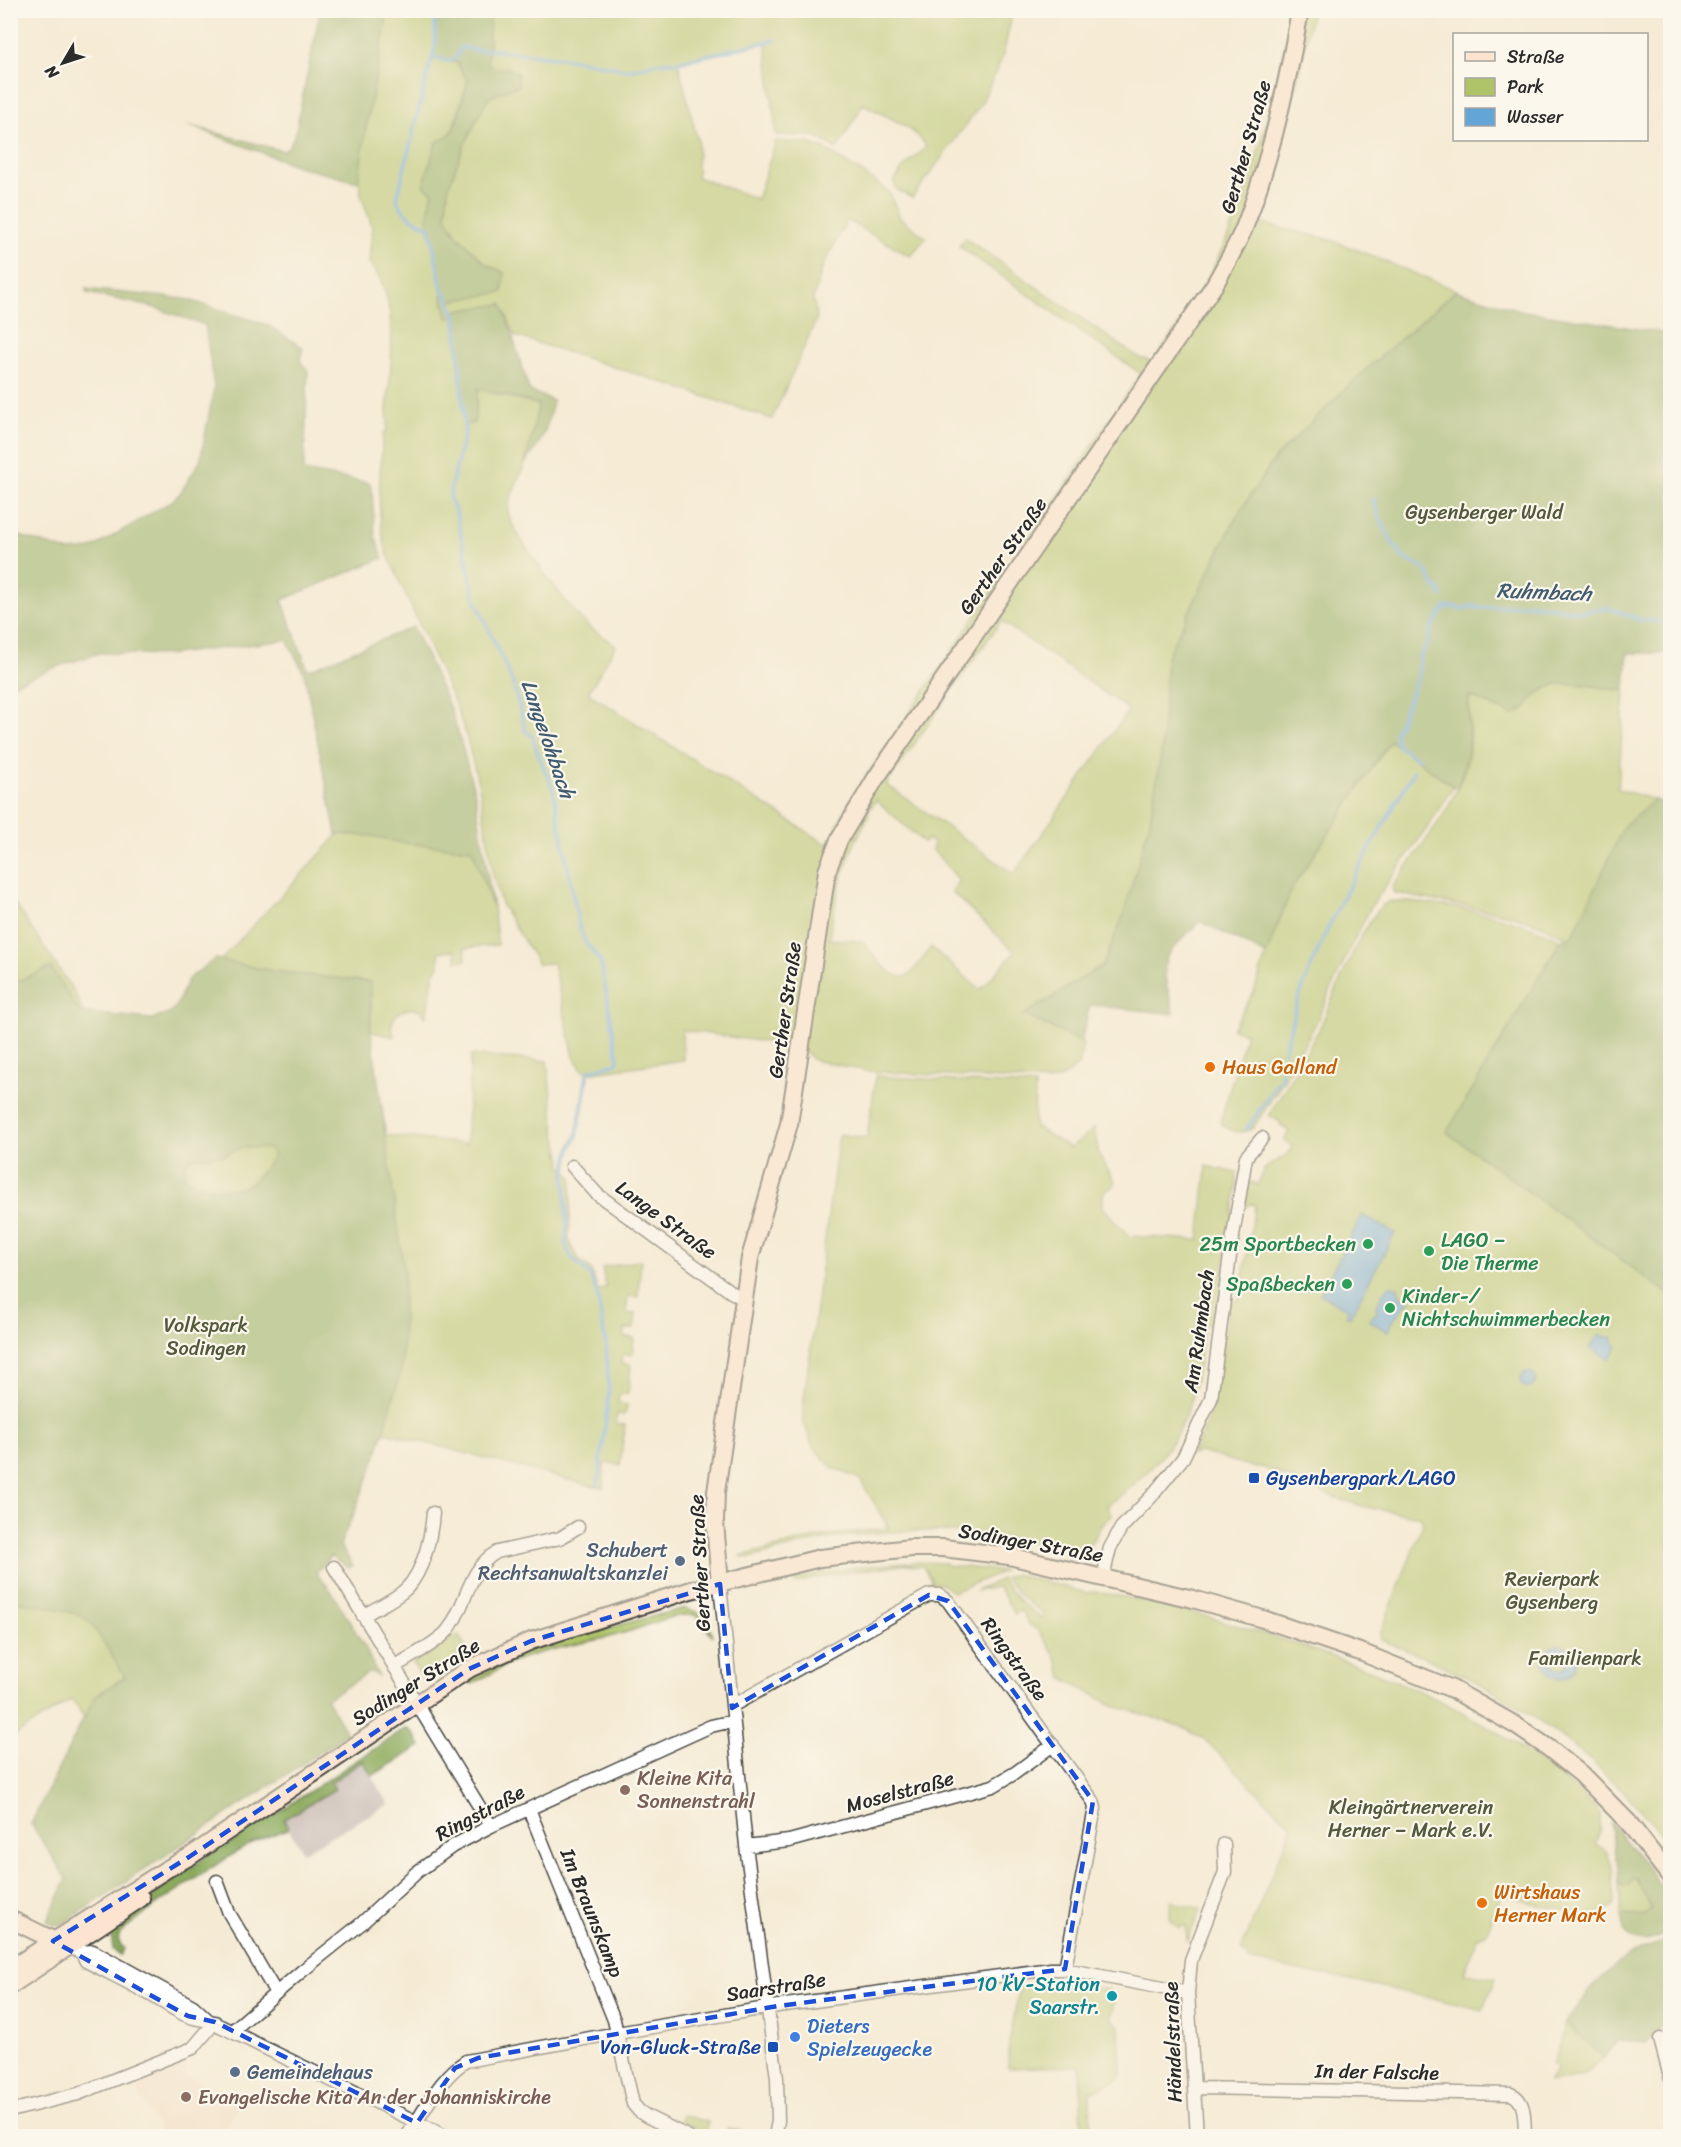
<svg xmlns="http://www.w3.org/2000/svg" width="1681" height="2147" viewBox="0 0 1681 2147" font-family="Sriracha,sans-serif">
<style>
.built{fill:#f1d5bd}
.industrial{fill:#cec1ba}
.green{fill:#afc468;stroke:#6d784a;stroke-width:1.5;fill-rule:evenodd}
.forest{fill:#8baa5c;stroke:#5b6a44;stroke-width:1.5;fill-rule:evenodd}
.water{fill:#63a5d7;stroke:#476881;stroke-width:1.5;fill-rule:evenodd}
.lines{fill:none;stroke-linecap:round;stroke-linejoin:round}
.stream{stroke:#63a5d7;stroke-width:4}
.street-casing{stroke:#494844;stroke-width:15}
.secondary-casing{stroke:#494844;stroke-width:20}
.street{stroke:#fff;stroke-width:12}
.secondary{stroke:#fde4d0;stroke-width:16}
.marked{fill:none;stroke:#1d4ed8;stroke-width:4.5;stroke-dasharray:12 8;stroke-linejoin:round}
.food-dot{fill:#e8710a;stroke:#fbf7ec;stroke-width:2}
.leisure-dot{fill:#2e9e5b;stroke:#fbf7ec;stroke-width:2}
.transit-dot{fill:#1a4fb4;stroke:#fbf7ec;stroke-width:2}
.service-dot{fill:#5c6f8a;stroke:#fbf7ec;stroke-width:2}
.education-dot{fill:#8d6e63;stroke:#fbf7ec;stroke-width:2}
.culture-dot{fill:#0f9aa8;stroke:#fbf7ec;stroke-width:2}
.shop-dot{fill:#3f7fe0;stroke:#fbf7ec;stroke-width:2}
.labels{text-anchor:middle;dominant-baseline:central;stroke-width:4.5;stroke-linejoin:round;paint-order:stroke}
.street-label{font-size:20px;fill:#2b2b2b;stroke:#fbf7ec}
.park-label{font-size:20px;fill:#53593d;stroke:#fbf7ec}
.food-label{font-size:20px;fill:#c56008;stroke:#fbf7ec;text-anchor:start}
.leisure-label{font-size:20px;fill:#27864d;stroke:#fbf7ec;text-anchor:start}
.transit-label{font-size:20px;fill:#164399;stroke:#fbf7ec;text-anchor:start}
.service-label{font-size:20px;fill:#4e5e75;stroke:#fbf7ec;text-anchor:end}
.education-label{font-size:20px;fill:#785e54;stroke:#fbf7ec;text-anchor:start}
.culture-label{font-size:20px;fill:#0d838f;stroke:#fbf7ec;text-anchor:end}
.shop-label{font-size:20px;fill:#366cbe;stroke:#fbf7ec;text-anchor:start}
.water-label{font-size:21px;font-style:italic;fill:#415c70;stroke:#fbf7ec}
</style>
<rect width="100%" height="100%" fill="#fbf7ec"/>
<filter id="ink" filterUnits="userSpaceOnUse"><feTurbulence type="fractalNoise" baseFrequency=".0167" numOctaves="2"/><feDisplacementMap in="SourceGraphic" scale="12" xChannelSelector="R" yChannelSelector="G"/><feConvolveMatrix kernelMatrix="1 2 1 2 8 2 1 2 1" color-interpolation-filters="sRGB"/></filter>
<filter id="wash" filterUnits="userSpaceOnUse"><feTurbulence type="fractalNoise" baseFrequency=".008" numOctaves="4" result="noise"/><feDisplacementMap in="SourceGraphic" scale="24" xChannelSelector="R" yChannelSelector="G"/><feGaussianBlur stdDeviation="1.35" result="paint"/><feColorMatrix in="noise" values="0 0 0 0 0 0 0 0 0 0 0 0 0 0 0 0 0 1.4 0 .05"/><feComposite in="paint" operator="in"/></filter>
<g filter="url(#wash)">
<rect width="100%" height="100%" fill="#f5ebd5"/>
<path class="built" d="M189,2063L184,2074L240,2102L222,2136H162L136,2086Z"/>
<path class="industrial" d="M363,1761L389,1804L303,1852L283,1819L335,1789L331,1782Z"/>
<path class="green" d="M815,10L832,16L843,14L846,10L1013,11L1003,56L981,104L912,198L896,189L894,182L902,169L926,147C919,129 881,114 863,104L837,149L816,136L776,135L766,43L678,62L698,142L697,177L757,199L776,141L809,143L824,149L866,175L890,193L900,218L926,238L910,256L847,220L823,266L813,299L817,318L772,419L652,379L515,336L502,304L454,311L450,301L504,273L486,264L457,235L446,217L448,188L464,145L488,98L519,84L498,69L488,65L490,11Z
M388,11H453L436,23L468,81L433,191L427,219L447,318L455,316L464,425L474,423L478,389L539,405C535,424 531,444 525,463C520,479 510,493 508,510C507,529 570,608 585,623C594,632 606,638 616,645L588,693L828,845L852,797L1141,374L959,246L965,238L1138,357L1150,361L1155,360C1171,335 1191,310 1205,284C1248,204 1275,100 1291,11H1312L1301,65L1276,163L1274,179L1259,223L1332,240L1456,290L1362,373L1276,457L1237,516L1167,656L1162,748L1150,821L1123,917L1103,965L1025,1015L1083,1043L1079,1065L1061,1078L1047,1082L867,1071L813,1060L808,1054L794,1046L682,1030L683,1060L587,1073L582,1070L574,1057L553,963L538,964L501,904L493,875L480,791L466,735L455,704L387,553C375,515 380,473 383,434L386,432L388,421C385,409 389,392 390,379C393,343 395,291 369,263L372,227L361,195L360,183L358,182L366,127ZM1001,621L1129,710L1014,874L886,784ZM876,800L924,843L927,839L934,843L932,849L959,880L952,892L1015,952L980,990L931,947C925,956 918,967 910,974C894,987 872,952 862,941L829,939C837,889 844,860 869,815L867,813Z
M1556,684H1579L1625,691L1618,789L1655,800L1626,824L1573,935L1567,938L1541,925L1511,915L1394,893L1392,888C1418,849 1460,803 1468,756C1471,737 1469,716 1469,696L1524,709L1537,693Z
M1391,740L1453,787L1427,828L1372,905L1348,952L1316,1023L1289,1072L1253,1128C1241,1135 1230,1132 1220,1123L1246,1033L1232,1029L1254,992L1266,955L1292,888Z
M339,834L373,836L402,843L472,849L493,907L498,945L465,948L466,960L457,961L455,950L439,952V966L434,973L426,1017L420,1010C410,1006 395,1011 392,1023C391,1028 393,1033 395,1037L371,1032L386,1135L466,1144L471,1055L547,1061L555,1129L562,1161L561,1165L572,1177L569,1242L579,1260L591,1270L598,1291L606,1287L602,1268L641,1260L638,1297L628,1296L626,1313L636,1314L634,1329H625L624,1337L634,1338L632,1355L623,1354L622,1363L631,1365L628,1393L619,1395L618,1403L627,1405L626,1412L623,1415L617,1414L616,1424L625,1425L620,1465L604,1463V1488L584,1484L384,1432L353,1517L322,1566L315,1573L324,1695L347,1734L64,1923C57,1926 53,1924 47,1921L67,1879L31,1824L84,1717L72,1699L11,1738V898L73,990L94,1035L187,1037L215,959L221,960Z
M1390,901C1442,902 1514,916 1561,940L1447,1132L1670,1295V1845C1618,1778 1555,1725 1480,1684C1460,1674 1439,1663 1418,1655C1406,1649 1392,1646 1381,1639L1380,1634L1423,1524L1421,1517L1365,1507L1333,1497L1262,1467L1256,1468L1201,1452L1191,1454L1202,1435L1212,1407L1229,1304L1239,1299L1255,1206L1253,1203L1245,1207L1249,1181L1258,1185C1262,1159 1283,1165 1293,1146L1284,1141L1289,1131L1281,1126L1279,1121L1269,1115C1286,1086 1304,1058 1320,1027C1332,1003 1366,908 1390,901Z
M876,1076L1035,1086L1034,1126L1070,1148L1094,1129L1099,1155L1116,1183L1103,1194V1207L1119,1226L1130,1236L1199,1240L1207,1166L1237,1173V1185L1216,1325L1204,1324C1194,1416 1182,1449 1107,1506L1111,1515L1101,1526L1089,1547C1074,1554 1027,1540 1008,1537C951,1529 892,1529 834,1538C806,1543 777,1551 749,1558L740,1556L827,1535L889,1528L860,1479L833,1468L813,1447L803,1420V1406L839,1134L867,1138Z
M917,1562L945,1563V1565L1004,1571L953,1592L941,1584L926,1582L932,1581L923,1566H913L910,1564L835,1574L795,1583L794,1578L855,1567Z
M1015,1574L1087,1593L1095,1591C1114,1596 1134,1598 1153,1603C1200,1613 1247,1628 1293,1643C1411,1682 1509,1724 1600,1812V1831L1595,1844C1600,1847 1605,1848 1607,1853C1615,1866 1613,1888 1614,1903C1606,1928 1521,1900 1502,1894L1487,1932L1476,1938L1477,1942L1464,1973L1496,1978L1483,2010L1324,1974L1323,1976L1248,1960L1249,1958L1241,1950L1292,1826L1204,1739L1180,1726L1112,1705L1063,1678L1057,1660L1047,1643L1039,1631L1030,1625L1021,1610L1015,1614L998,1587L976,1591L1001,1579L1021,1603L1043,1619L1044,1614L1023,1599L1005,1578Z
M686,1608L687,1610C704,1610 708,1623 713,1637L696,1615C670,1613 646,1627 620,1634C586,1644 550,1647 517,1660C501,1667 486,1677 472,1684L469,1681L521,1653L560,1640Z
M458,1635L470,1654L424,1682L413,1663Z
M1633,1878L1636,1879C1641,1889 1647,1898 1651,1910L1645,1914L1621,1917L1619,1885L1624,1887L1629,1885Z
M1172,1899L1176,1904L1201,1908L1187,1942L1186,1926H1181L1180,1929C1168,1920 1168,1914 1172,1899Z
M1059,1981L1110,1990L1108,2000L1114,2002L1111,2018L1119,2026L1121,2070H1122L1121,2078L1090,2092L1091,2136H1082L1080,2066L1008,2068L1009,2042L1020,1986Z
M1566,2023L1604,2058L1583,2075L1548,2083L1557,2068L1552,2066Z
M683,2115L708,2122L705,2132L719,2136H711L680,2121Z
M728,2128L759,2136H726Z"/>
<path class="forest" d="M320,11H388L366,127L358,182L300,167L188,125L283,151L289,146L295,134Z
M453,11H490L488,64L498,69L507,67L517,73L519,85L488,98L464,145L448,188L446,217L457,235L486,264L504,273L503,292L451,301L454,311L502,304C513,333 519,362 530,391L553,401C547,430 543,440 525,464L539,404L478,389L474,423L465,425L456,317L447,318L427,219L433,192L423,186L436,143L453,132L468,82L457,63L434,57L436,23Z
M86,289L186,299L265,324L303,347L300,361L308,371L304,471L370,483L372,489L375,536L383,558L282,600L308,670L413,627L451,710L461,742L475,794L493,907L472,849L402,843L373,836L336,834L304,673L287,640L166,655L100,653L59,666L11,685V533L68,551L91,549L172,501L181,492L200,461L214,388L205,325L152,307L86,293Z
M1456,291L1524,311L1670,334V653H1628L1625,691L1579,684H1556L1537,693L1524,709L1513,715L1469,696L1468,754L1457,789L1390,741L1292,888L1266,955L1200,921C1191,931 1174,945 1167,957C1160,969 1171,1000 1174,1014L1090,1005L1081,1042L1024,1015L1103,965L1123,917L1150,821L1162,748L1167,656L1237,516L1276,457L1362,373Z
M1655,800L1670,805V1295L1447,1132L1561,940L1573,935L1624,826Z
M215,959L273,971L371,982V1032L404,1270L402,1366L384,1432L371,1471L340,1545L353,1566L349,1568L331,1556L316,1572L330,1589L365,1647L378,1676L373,1673H368L326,1699L347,1734L64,1923L56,1925L47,1921L67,1879L31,1824L95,1696L125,1677C116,1663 96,1627 85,1618C77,1612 22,1601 11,1601V984L51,967L79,1012L152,1019L169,1014L176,1006L188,979ZM242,1147L270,1149L274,1155C269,1162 257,1180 249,1184C235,1193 197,1189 185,1177V1164L192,1158L224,1155Z
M406,1728L413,1732L421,1746L372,1776L363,1761L331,1782L335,1789L284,1819L288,1829C277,1833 265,1837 254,1842C235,1852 123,1924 119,1936C117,1941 120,1945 124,1948L120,1955L113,1949L111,1936L117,1925L116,1922L219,1847H225Z
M1610,1822L1651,1872L1670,1901V1930C1665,1935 1660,1937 1654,1939C1633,1946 1624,1938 1621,1917L1645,1914L1651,1909C1647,1898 1641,1889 1636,1879L1633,1878L1629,1885L1624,1887L1619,1885L1617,1860Z
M1670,1938V2023L1664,2025L1646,2043L1617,2041L1604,2058L1566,2023C1585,1995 1608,1965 1640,1950C1650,1945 1661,1944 1670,1938Z"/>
<path class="water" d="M1362,1215L1395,1233L1350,1317L1346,1315L1349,1310L1320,1294Z
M1390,1286L1398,1287L1401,1299L1405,1296L1410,1300L1391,1323L1388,1332L1369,1320L1378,1311L1376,1306L1384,1291Z
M1599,1334L1605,1337H1613V1342L1618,1346L1609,1360L1590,1348Z
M1520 1380a8 8 0 1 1 16 0a8 8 0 1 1-16 0Z
M1559,1645C1590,1648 1575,1691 1549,1674L1543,1661L1549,1648ZM1558,1654L1565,1656L1568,1663L1564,1669L1557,1670L1552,1665L1553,1658Z"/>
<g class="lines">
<path class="stream" d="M432,60L435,58L449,61L456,58L461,47L475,50H496L578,60L628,70L663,62H677L775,40
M431,63L435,47V16
M429,67L397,199C402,215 415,221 430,227L442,290L448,298L456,318L465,432L451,487L450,499L456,512L475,599L513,683L526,732L532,735L538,754L553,789L579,926L585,942L601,962L618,1059L617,1063L588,1071L577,1136L571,1147L565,1174L567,1227L565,1244L572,1258L590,1275L597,1293L606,1345L609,1392L598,1485
M1374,499V505L1392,543L1404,558L1422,567L1429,575L1434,586L1439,590L1442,596
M1418,759L1397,745L1395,733L1419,675V658L1428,642L1431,629L1445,607H1456L1464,609L1470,606L1479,608L1532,604L1581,612L1609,608L1640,620L1670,622
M1284,1052C1289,1034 1293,1015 1299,998C1327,918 1372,845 1414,771
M1247,1129L1282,1076L1281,1071"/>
</g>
</g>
<g filter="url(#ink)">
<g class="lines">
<g class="street-casing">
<path id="street" d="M572,1166L597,1194L731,1292L744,1299
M334,1567L491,1826
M1103,1577L1110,1548L1121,1528L1151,1497L1183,1458L1211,1399L1231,1248L1246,1157L1262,1138
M720,1584L746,1846L777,2078L778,2121L775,2136
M363,1616C377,1607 395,1600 407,1588C424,1570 431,1537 433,1513
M394,1667C408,1658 439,1642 448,1630C467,1605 468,1568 497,1552L560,1538L578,1527
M732,1706L929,1595H940L948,1601L1093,1801L1095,1808L1065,1969
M529,1809L614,2020L633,2104L639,2111L646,2116L687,2136
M746,1846L789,1841L993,1786L1015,1773L1053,1745
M217,1881L229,1913L276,1993
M70,1948L81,1952L93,1951L193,2006L208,2020L445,2136
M81,1952L86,1961C107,1972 128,1982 149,1994C169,2005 185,2020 208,2020
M232,2031L302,1971L362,1923L417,1872L453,1846L491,1826L711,1726L733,1721
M1660,2039L1670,2077
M1194,2088L1511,2094C1527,2100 1524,2122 1525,2136
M10,2111L78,2094L193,2048L215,2022
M407,2136C425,2111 439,2078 466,2061L617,2033L778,2006L1051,1969H1065L1188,1993
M1197,2136L1188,1993L1191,1960L1225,1872L1224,1844"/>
</g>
<g class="secondary-casing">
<path id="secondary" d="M720,1584L715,1522L716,1492L750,1258L789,1124L827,871L839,840L876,778L1215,284C1226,264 1238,244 1246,223C1272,155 1288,82 1300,10
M10,1919L61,1944
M10,1969L167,1869L189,1857L469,1669L531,1641L691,1590L820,1558L911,1548H943L1009,1556L1193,1599L1263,1619L1363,1653L1452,1689L1515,1725L1550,1749L1581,1774L1628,1822L1670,1876
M10,1986L141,1898"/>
</g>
<use href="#street" class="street"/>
<use href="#secondary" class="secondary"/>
</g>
</g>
<path d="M0 0H1681V2147H0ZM720,1584L732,1708L929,1595L948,1601L1093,1801L1065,1969L778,2006L478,2058L455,2068L417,2123L215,2022L188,2016L53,1941L189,1857L469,1669L531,1641Z" fill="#f5ebd5" fill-opacity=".55" fill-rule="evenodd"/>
<path class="marked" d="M720,1584L732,1708L929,1595L948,1601L1093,1801L1065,1969L778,2006L478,2058L455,2068L417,2123L215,2022L188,2016L53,1941L189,1857L469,1669L531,1641Z"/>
<g class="food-dot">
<circle cx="1210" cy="1067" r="6"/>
<circle cx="1482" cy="1903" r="6"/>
</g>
<g class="leisure-dot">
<circle cx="1368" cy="1244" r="6"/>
<circle cx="1429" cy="1251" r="6"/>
<circle cx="1347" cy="1284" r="6"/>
<circle cx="1390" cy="1308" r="6"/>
</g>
<g class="transit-dot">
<rect x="1248" y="1472" width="12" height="12" rx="3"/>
<rect x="767" y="2041" width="12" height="12" rx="3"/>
</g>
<g class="service-dot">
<circle cx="680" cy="1561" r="6"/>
<circle cx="235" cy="2072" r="6"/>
</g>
<g class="education-dot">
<circle cx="625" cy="1790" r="6"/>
<circle cx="186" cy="2097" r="6"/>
</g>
<circle class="culture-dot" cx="1112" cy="1996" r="6"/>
<circle class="shop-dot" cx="795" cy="2037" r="6"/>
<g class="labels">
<g class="street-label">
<text transform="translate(1246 147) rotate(-74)">Gerther Straße</text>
<text transform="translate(1003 556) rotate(-55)">Gerther Straße</text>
<text transform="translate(785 1010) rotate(-82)">Gerther Straße</text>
<text transform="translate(666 1220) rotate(36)">Lange Straße</text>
<text transform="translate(1199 1331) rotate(-82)">Am Ruhmbach</text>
<text transform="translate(1031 1543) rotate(10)">Sodinger Straße</text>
<text transform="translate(700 1563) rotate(-93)">Gerther Straße</text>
<text transform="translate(1014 1659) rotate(54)">Ringstraße</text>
<text transform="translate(416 1682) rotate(-32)">Sodinger Straße</text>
<text transform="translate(900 1792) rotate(-15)">Moselstraße</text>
<text transform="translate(480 1813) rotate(-28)">Ringstraße</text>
<text transform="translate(592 1913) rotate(68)">Im Braunskamp</text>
<text transform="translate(776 1987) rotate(-9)">Saarstraße</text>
<text transform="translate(1173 2042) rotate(-92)">Händelstraße</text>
<text transform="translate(1377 2072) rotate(1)">In der Falsche</text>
</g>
<g class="park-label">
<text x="1484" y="512">Gysenberger Wald</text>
<text x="206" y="1325">Volkspark<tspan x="206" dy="23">Sodingen</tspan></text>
<text x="1552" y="1579">Revierpark<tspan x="1552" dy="23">Gysenberg</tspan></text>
<text x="1585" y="1658">Familienpark</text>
<text x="1411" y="1807">Kleingärtnerverein<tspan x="1411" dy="23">Herner – Mark e.V.</tspan></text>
</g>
<g class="food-label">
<text x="1222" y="1067">Haus Galland</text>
<text x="1494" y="1892">Wirtshaus<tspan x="1494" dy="23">Herner Mark</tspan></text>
</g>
<g class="leisure-label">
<text x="1441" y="1240">LAGO –<tspan x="1441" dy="23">Die Therme</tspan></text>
<text x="1356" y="1244" text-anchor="end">25m Sportbecken</text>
<text x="1335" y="1284" text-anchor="end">Spaßbecken</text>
<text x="1402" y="1296">Kinder-/<tspan x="1402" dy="23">Nichtschwimmerbecken</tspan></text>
</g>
<g class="transit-label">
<text x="1266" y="1478">Gysenbergpark/LAGO</text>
<text x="761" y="2047" text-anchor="end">Von-Gluck-Straße</text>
</g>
<g class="service-label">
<text x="668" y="1550">Schubert<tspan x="668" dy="23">Rechtsanwaltskanzlei</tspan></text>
<text x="247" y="2072" text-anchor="start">Gemeindehaus</text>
</g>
<g class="education-label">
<text x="637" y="1778">Kleine Kita<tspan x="637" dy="23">Sonnenstrahl</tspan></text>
<text x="198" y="2097">Evangelische Kita An der Johanniskirche</text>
</g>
<g class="culture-label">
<text x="1100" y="1984">10 kV-Station<tspan x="1100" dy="23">Saarstr.</tspan></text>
</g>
<g class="shop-label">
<text x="807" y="2026">Dieters<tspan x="807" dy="23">Spielzeugecke</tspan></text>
</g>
<g class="water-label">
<text transform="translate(1544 592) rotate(2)">Ruhmbach</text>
<text transform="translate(548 739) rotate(71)">Langelohbach</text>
</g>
</g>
<rect width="1681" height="2147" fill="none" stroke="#fbf7ec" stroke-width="36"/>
<rect x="1453" y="33" width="195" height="108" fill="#fbf7ec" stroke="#a8a59f" stroke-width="1.5"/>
<rect x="1465" y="52" width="30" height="9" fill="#fde4d0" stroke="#a8a59f" stroke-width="1.5"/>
<text x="1507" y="63" font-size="18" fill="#2b2b2b">Straße</text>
<rect x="1465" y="78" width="30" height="18" fill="#afc468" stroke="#a8a59f" stroke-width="1.5"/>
<text x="1507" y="93" font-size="18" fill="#2b2b2b">Park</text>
<rect x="1465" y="108" width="30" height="18" fill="#63a5d7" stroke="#a8a59f" stroke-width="1.5"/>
<text x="1507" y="123" font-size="18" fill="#2b2b2b">Wasser</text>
<g transform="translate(63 63) rotate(231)" stroke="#fbf7ec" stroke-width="4.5" paint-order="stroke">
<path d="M0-4.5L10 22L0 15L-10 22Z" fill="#2b2b2b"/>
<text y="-9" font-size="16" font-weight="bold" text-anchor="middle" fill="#2b2b2b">N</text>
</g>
</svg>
